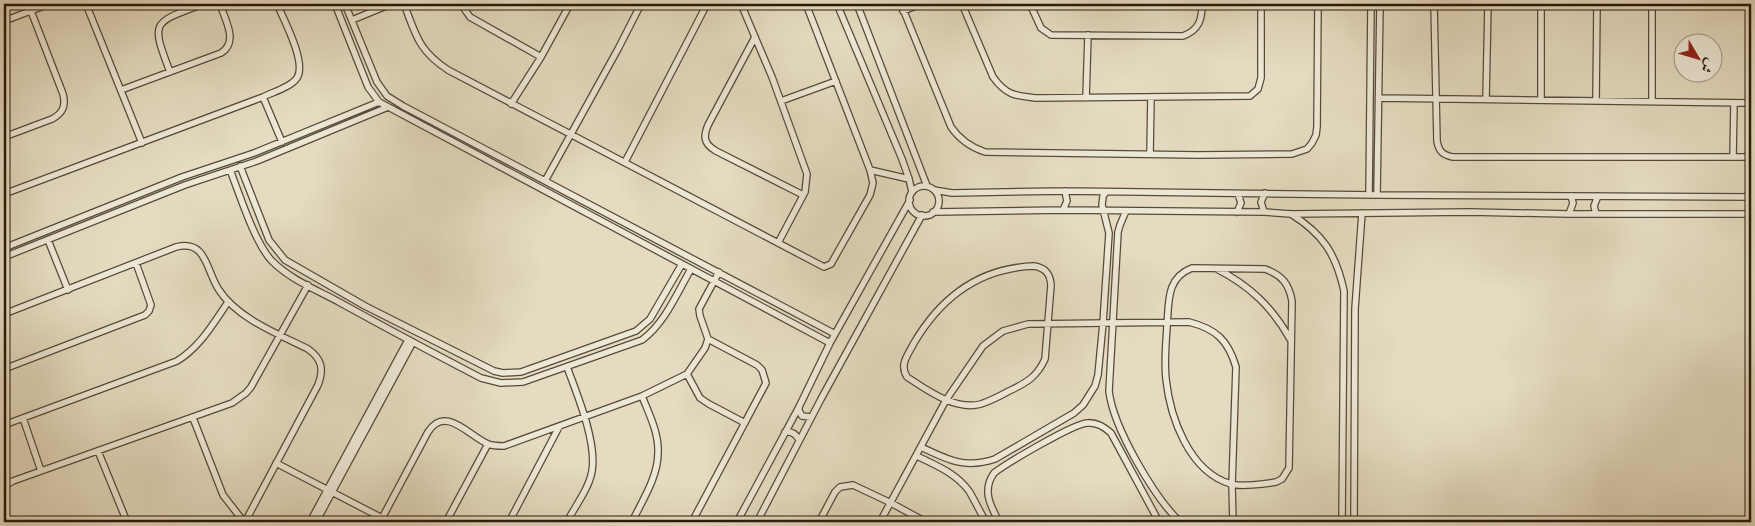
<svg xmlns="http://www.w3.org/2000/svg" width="1755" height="526" viewBox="0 0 1755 526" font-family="'Libre Caslon Text',Amiri,serif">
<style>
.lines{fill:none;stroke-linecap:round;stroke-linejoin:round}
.minor-casing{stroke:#574a38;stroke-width:8}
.minor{stroke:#ede8d6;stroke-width:5.5}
</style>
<rect width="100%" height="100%" fill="#e4dbc0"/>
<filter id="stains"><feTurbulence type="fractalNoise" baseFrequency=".004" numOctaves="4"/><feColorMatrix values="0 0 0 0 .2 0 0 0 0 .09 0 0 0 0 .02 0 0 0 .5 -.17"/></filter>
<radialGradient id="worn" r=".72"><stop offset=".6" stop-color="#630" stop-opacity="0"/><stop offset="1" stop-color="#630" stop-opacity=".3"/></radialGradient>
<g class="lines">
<g class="minor-casing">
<path id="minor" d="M86,4L142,143
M335,4L368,87L379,102L830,343
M345,4L377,82L387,96L403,106L835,334
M404,4C416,35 418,50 448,70L824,267L831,264L870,195L873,183L870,170L806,4
M461,4L470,17L541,57
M741,4L772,77L807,174L805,192L778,243
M837,4L902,159L909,179L912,192
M857,4L927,186
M901,4L951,127C960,140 970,147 985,152L1199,155L1292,154L1307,149L1312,143L1316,135L1317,127L1318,4
M962,4L993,77C1006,95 1015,96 1036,98L1250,96L1258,89L1261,78V4
M1030,4L1041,28L1051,35L1183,36C1199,30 1202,20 1202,4
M1434,4L1437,141C1439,152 1443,155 1453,157H1751
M1541,4V100
M903,11L921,4
M352,20L391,4
M4,21L49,4
M755,37L708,125C703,137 704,144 716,151L803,195
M170,72C150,20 153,23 203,4
M121,90L221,53C239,42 225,20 220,4
M263,97L282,142
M1086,98L1088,35
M1379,98L1751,103
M1486,99L1488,4
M781,101L836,81
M1596,101L1597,4
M1652,101V4
M511,104L541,57L570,4
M4,137L52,119C63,113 66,106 63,94L31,11
M1150,154L1151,97
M1733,157L1734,103
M625,162L707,4
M240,166L269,240L285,260L365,306L494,371L503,373L521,372L636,331L650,319L682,264
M230,170C240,195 254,241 271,260C289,279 317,290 339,302C386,328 433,353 481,378L501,383L523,382L642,340C665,323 677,293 691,269
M870,170L909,179
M545,181L618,49L641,4
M909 201a15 15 0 1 1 30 0a15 15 0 1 1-30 0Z
M934,190L952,193L1065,191L1377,195L1751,197
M4,194L263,97C273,92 291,87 297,78C307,63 284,20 277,4
M1369,195L1371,4
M1377,195L1380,4
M1063,210L1067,201L1065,191
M1126,211L1120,225L1118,232L1109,391C1113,427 1154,497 1180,522
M933,212L1063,210L1264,212L1291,214L1470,212L1569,214H1751
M1237,212L1241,203L1238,194
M1264,212L1261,202L1265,193
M1291,214C1323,234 1336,254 1344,291L1342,522
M1569,214L1573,203L1571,196
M1596,214L1594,206L1598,196
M48,240L68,290
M4,248L182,177L254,153L379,102
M4,257L185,185L257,161L388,107
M1034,266C1045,268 1050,273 1051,285L1045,359C1037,377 1026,383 1009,391C1000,396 990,401 981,404C955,411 927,390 907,377C899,364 908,355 914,343C941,297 979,268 1034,266Z
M1192,268L1265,269C1282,275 1289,284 1292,301L1289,468L1282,479L1276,482C1265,484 1240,487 1231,484C1189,472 1170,417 1166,379C1164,361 1166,344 1167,326C1169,302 1166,278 1192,268Z
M1217,269C1250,286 1272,307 1290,339
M4,314L176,247C207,239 206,271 219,290C237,318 278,334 308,349C322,359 324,369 318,385L245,522
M4,369L145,315L149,311L151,305L136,263
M687,374L700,398L709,404L745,423
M799,407V411L802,416L811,417
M23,418L41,471
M193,418L223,495L244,522
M4,425L177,361C200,347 213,324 228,302
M785,432C792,431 796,434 799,440
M921,447C948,460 965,469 995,459L1074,413L1083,405L1095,386L1098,375L1103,323L1109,233L1102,205L1103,196L1106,192
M98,451L127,522
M917,456C935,465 956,473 969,491C975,501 980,512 986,522
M276,463L382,518
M4,486L13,481L232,403L246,393L251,387L308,285
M310,522L408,340
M316,522L413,342
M380,522L428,432C445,405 468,435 488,444C493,446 498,446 504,446L642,396L687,374L705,348L708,339L700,316L699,309L719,272
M446,522L488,444
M509,522L559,427
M567,522C575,506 589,489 592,471C597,442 577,394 567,367
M632,522C642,501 658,477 658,453C659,433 649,414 642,396
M692,522L766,383L762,370L757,365L708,339
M737,522L799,407L830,343L910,200
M757,522L821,399L922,215
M819,522L835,492L840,487L853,485L891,503L926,522
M880,522L946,400L983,346L1003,331L1028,324L1189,322C1216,329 1228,340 1236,367L1232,485L1233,522
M999,522C990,505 982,490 994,473C1007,463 1073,424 1087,423C1097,422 1104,427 1111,433L1159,522
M1354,522L1355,309L1362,213"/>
</g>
<use href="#minor" class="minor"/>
</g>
<rect width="1755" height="526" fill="none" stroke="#e4dbc0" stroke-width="20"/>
<rect x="5" y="5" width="1745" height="516" fill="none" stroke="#28190b" stroke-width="2.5"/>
<rect x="10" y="10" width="1735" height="506" fill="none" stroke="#28190b"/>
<g transform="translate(1698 58) rotate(128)"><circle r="24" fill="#ede8d6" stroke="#9e9585"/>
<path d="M0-4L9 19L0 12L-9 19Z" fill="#8f2418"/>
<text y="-8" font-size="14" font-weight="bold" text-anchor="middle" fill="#28190b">ش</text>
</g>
<rect width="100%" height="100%" filter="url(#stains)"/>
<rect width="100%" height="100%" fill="url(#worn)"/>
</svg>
